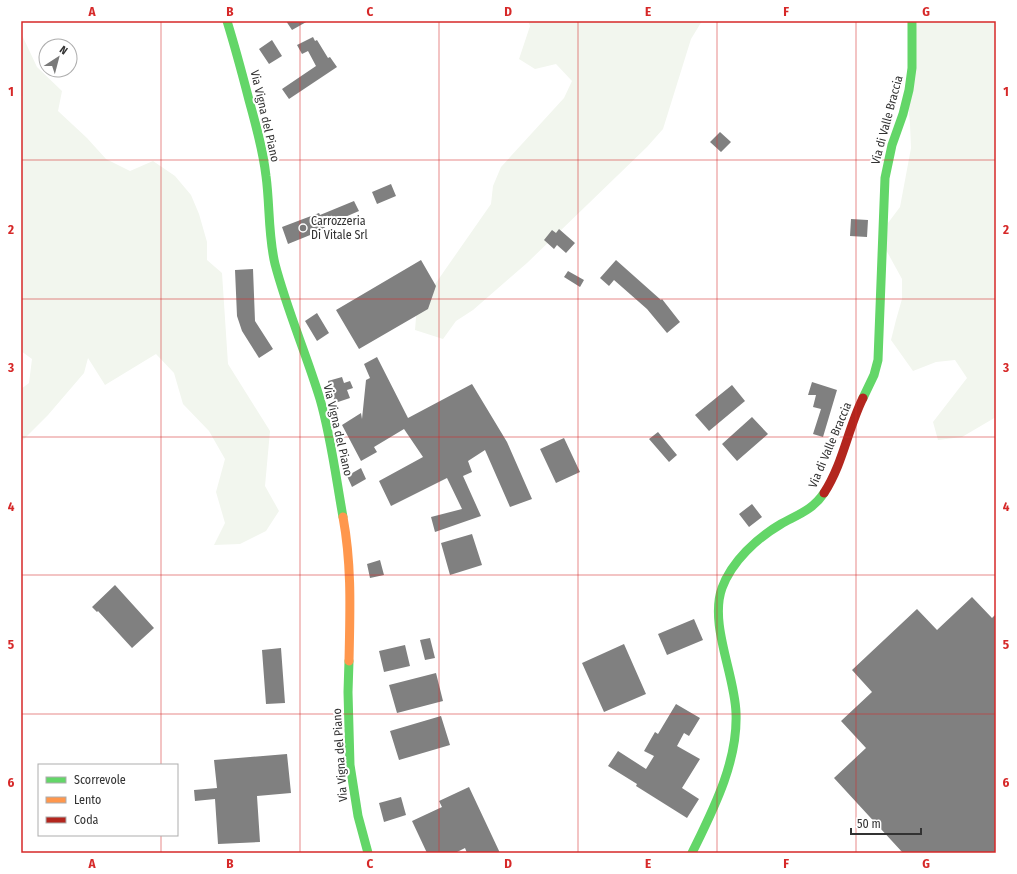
<svg xmlns="http://www.w3.org/2000/svg" width="1017" height="874" viewBox="0 0 1017 874" font-family="'Fira Sans Condensed',sans-serif">
<style>
.green{fill:#f2f6ee}
.building{fill:#808080}
.lines{fill:none;stroke-linecap:round;stroke-linejoin:round}
.fast{stroke:#63d668;stroke-width:9}
.slow{stroke:#ff974d;stroke-width:9}
.jam{stroke:#b3261e;stroke-width:9}
.grid{fill:none;stroke:#d62828;stroke-width:1;stroke-opacity:0.55}
.poi-dot{fill:#7a7a7a;stroke:#fff;stroke-width:1.5}
.labels{text-anchor:middle;dominant-baseline:central;stroke-width:4;stroke-linejoin:round;paint-order:stroke}
.street-label{font-size:12px;fill:#323232;stroke:#fff}
.poi-label{font-size:12px;fill:#323232;stroke:#fff;text-anchor:start}
.neatline{fill:none;stroke:#d62828;stroke-width:1.5}
.grid-label{font-size:13px;text-anchor:middle;font-weight:bold;fill:#d62828}
</style>
<rect width="100%" height="100%" fill="#fff"/>
<path class="green" d="M528,21H702L691,39L663,129L647,147L527,263L473,310L456,321L443,339L415,330L417,306L431,290L491,204L493,186L501,167L564,98L572,81L556,64L535,69L519,59L530,26Z
M917,21H996V417L962,437L938,440L933,422L967,378L955,360L936,362L913,371L891,340L896,320L902,299V279L885,248L888,223L900,207L911,148L910,124L908,103Z
M21,33L37,67L62,91L58,111L87,138L106,159L130,171L153,161L175,176L191,195L199,214L207,242V260L222,273L228,364L270,431L265,486L279,511L266,531L240,544L214,545L225,523L216,492L225,459L209,431L183,404L174,373L156,354L105,385L88,358L84,373L48,415L21,442V389L29,383L32,359L21,351Z"/>
<path class="building" d="M286,21H308L292,30Z
M313,37L315,41L317,40L328,58L330,57L337,67L289,99L282,89L316,66L308,51L302,54L297,45Z
M272,40L282,56L269,64L259,49Z
M720,132L731,142L721,152L710,142Z
M391,184L396,196L377,204L372,192Z
M354,201L359,211L324,226L325,229L288,244L282,227L319,213L320,215Z
M851,219L868,220L867,237L850,236Z
M559,229L575,243L566,253L557,245L554,249L544,240L552,230L556,233Z
M421,260L436,286L428,309L359,349L336,310Z
M616,260L661,300L662,299L680,322L667,333L647,309L614,280L609,286L600,278Z
M253,269L255,321L273,349L259,358L242,331L237,316L235,270Z
M568,271L584,280L580,287L564,277Z
M317,313L329,333L317,341L305,321Z
M377,357L408,418L472,384L507,442L532,499L510,507L485,450L468,461L472,472L463,476L481,516L435,532L431,517L462,509L447,478L391,506L379,481L423,457L404,429L374,447L377,452L361,461L342,425L361,413L362,419L366,380L370,378L364,364Z
M342,377L344,383L350,381L353,388L347,390L350,398L335,403L331,392L329,393L327,385L328,384V381Z
M812,382L837,390L823,437L813,434L821,409L813,407L816,395H808Z
M732,385L745,401L709,431L695,415Z
M752,417L768,434L737,461L722,444Z
M658,432L677,455L669,462L649,439Z
M564,438L580,472L556,483L540,449Z
M361,468L366,479L352,487L347,476Z
M752,504L762,517L749,527L739,514Z
M472,534L482,565L450,575L441,543Z
M380,560L384,575L370,578L367,564Z
M115,585L154,628L132,648L98,611L97,612L92,607Z
M972,597L992,618L996,614V853H903L834,778L866,748L841,721L872,692L852,670L917,609L937,630Z
M694,619L703,640L667,655L658,634Z
M430,638L435,658L425,660L420,640Z
M624,644L646,694L604,712L582,663Z
M405,645L410,666L384,672L379,651Z
M281,648L285,703L266,704L262,650Z
M436,673L443,701L397,713L389,685Z
M676,704L700,718L689,736L684,733L677,746L700,759L682,788L699,799L687,818L636,786L637,784L608,766L618,751L646,769L654,756L644,751L655,732L658,734Z
M441,716L450,745L399,760L390,731Z
M287,754L291,793L257,796L260,842L218,844L215,799L195,801L194,790L217,788L214,760Z
M469,787L500,853H467L465,848L455,853H427L412,821L442,807L439,801Z
M401,797L406,815L384,822L379,803Z"/>
<g class="lines">
<path class="fast" d="M227,21C235,47 242,73 249,100C256,125 263,150 266,176C270,205 268,235 275,264C287,310 306,353 320,399C331,437 336,478 343,517
M863,398L874,375L878,360L885,178L892,145L903,114L909,90L912,68V21
M349,661L348,692L350,765L358,816L368,853
M692,853C713,810 738,762 736,713C735,675 709,624 722,588C732,561 757,538 781,524C797,515 813,510 824,493"/>
<path class="slow" d="M343,517C352,566 350,612 349,661"/>
<path class="jam" d="M824,493C843,464 848,428 863,398"/>
</g>
<path class="grid" d="M161,21V765M300,21V853M439,21V853M578,21V853M717,21V853M856,21V853M21,160H996M21,299H996M21,437H996M21,575H996M21,714H996M161,835V853"/>
<circle class="poi-dot" cx="303" cy="228" r="4"/>
<g class="labels">
<g class="street-label">
<text transform="translate(265 116) rotate(77)">Via Vigna del Piano</text>
<text transform="translate(887 120) rotate(-75)">Via di Valle Braccia</text>
<text transform="translate(338 430) rotate(77)">Via Vigna del Piano</text>
<text transform="translate(830 445) rotate(-67)">Via di Valle Braccia</text>
<text transform="translate(340 755) rotate(-94)">Via Vigna del Piano</text>
</g>
<g class="poi-label">
<text x="311" y="221">Carrozzeria<tspan x="311" dy="14">Di Vitale Srl</tspan></text>
</g>
</g>
<rect width="1017" height="874" fill="none" stroke="#ffffff" stroke-width="44"/>
<rect x="38" y="764" width="140" height="72" fill="#ffffff" stroke="#adadad"/>
<rect x="46" y="777" width="20" height="6" fill="#63d668" stroke="#adadad"/>
<text x="74" y="784" font-size="12" fill="#323232">Scorrevole</text>
<rect x="46" y="797" width="20" height="6" fill="#ff974d" stroke="#adadad"/>
<text x="74" y="804" font-size="12" fill="#323232">Lento</text>
<rect x="46" y="817" width="20" height="6" fill="#b3261e" stroke="#adadad"/>
<text x="74" y="824" font-size="12" fill="#323232">Coda</text>
<g transform="translate(58 58) rotate(36)"><circle r="19" fill="#ffffff" stroke="#adadad"/>
<path d="M0-3L7 15L0 10L-7 15Z" fill="#7a7a7a"/>
<text y="-6" font-size="11" font-weight="bold" text-anchor="middle" fill="#323232">N</text>
</g>
<path d="M851 828v6h70v-6" fill="none" stroke="#323232" stroke-width="2"/>
<text x="857" y="828" font-size="12" fill="#323232" stroke="#ffffff" stroke-width="3" paint-order="stroke">50 m</text>
<rect x="22" y="22" width="973" height="830" class="neatline"/>
<g class="grid-label">
<text x="92" y="16">A</text>
<text x="230" y="16">B</text>
<text x="370" y="16">C</text>
<text x="508" y="16">D</text>
<text x="648" y="16">E</text>
<text x="786" y="16">F</text>
<text x="926" y="16">G</text>
<text x="11" y="96">1</text>
<text x="1006" y="96">1</text>
<text x="11" y="234">2</text>
<text x="1006" y="234">2</text>
<text x="11" y="372">3</text>
<text x="1006" y="372">3</text>
<text x="11" y="511">4</text>
<text x="1006" y="511">4</text>
<text x="11" y="649">5</text>
<text x="1006" y="649">5</text>
<text x="11" y="787">6</text>
<text x="1006" y="787">6</text>
<text x="92" y="868">A</text>
<text x="230" y="868">B</text>
<text x="370" y="868">C</text>
<text x="508" y="868">D</text>
<text x="648" y="868">E</text>
<text x="786" y="868">F</text>
<text x="926" y="868">G</text>
</g>
</svg>
